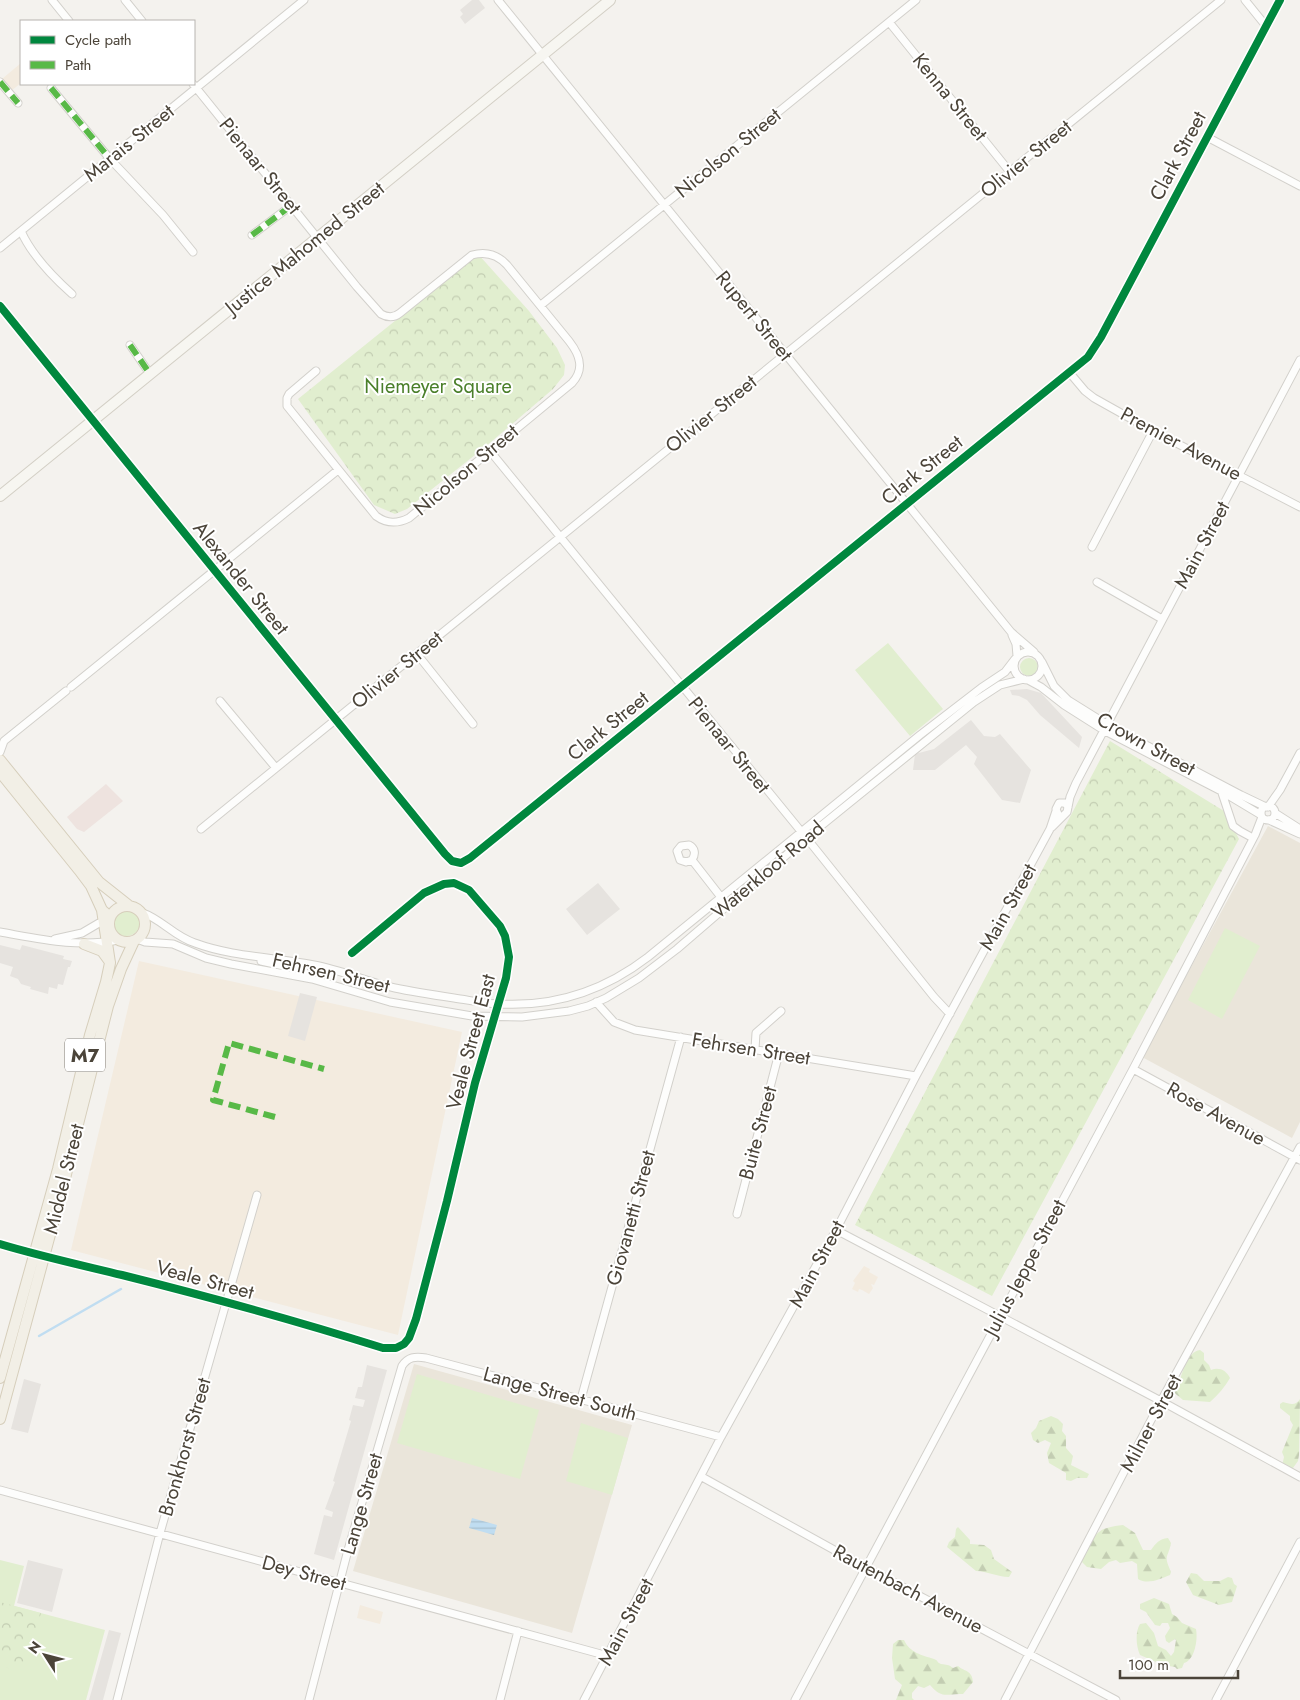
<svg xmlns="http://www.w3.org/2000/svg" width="1300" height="1700" viewBox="0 0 1300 1700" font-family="Jost,sans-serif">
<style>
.commercial{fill:#f3ebdf}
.education{fill:#eae5da}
.medical{fill:#eee3df}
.green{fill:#e1eecf}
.forest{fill:url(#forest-firs)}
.park{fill:url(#park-crowns)}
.parking{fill:#e6e3df}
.water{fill:url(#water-rules)}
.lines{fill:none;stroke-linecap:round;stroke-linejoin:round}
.stream{stroke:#c0ddf1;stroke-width:2.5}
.street-casing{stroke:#d2d0cb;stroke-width:9}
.secondary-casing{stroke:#d3cfc5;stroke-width:12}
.primary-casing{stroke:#d6cebb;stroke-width:12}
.street{stroke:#fdfdfc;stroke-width:7}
.secondary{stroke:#f7f6f1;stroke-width:10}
.primary{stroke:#f2efe6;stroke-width:10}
.quiet{stroke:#58b947;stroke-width:6;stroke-dasharray:12 6;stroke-linecap:butt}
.cycleway-casing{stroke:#fff;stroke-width:11}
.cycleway{stroke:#00873e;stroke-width:8}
.labels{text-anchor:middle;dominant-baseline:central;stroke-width:4;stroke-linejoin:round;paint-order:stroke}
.shield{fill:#fff;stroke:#817c74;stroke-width:1}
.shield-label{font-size:19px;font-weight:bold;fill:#4b4439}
.street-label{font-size:20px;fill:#4b4439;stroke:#fff}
.park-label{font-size:20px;fill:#4a7f2a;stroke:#fff}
</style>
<defs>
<pattern id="forest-firs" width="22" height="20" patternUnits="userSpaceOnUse" patternTransform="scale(1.25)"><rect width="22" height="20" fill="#e1eecf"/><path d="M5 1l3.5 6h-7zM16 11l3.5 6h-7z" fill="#c3cdb2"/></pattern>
<pattern id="park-crowns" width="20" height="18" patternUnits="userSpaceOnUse" patternTransform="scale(1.25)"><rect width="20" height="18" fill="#e1eecf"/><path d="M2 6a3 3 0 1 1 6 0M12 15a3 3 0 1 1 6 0" fill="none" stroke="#c3cdb2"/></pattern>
<pattern id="water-rules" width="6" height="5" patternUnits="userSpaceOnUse" patternTransform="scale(1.25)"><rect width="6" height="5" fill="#c0ddf1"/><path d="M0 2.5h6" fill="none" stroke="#a6bfcf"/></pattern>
</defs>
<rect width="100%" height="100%" fill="#f4f2ee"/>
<path class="commercial" d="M21,63V83L11,91L2,79Z
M139,961L462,1032L398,1335L71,1250Z
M864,1266L870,1269L869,1272L878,1277L874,1285L871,1284L873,1288L869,1294L862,1290L859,1289L858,1292L852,1289L855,1283L853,1281Z
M360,1605L383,1612L380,1624L357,1618Z"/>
<path class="education" d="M1268,826L1300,843V1122L1292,1138L1142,1057Z
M414,1364L632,1425L572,1633L353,1571Z"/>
<path class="medical" d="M106,784L123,801L84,832L77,829L67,817Z"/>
<path class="green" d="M888,643L943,709L910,736L855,670Z
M1020 667a9 9 0 1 1 18 0a9 9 0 1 1-18 0Z
M112 922a14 14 0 1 1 28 0a14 14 0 1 1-28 0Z
M1225,928L1260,946L1222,1019L1188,1000Z
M417,1374L539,1410L520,1479L397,1443Z
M581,1423L628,1438L612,1495L566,1481Z
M0,1560L24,1566L14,1606L105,1630L86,1700H0Z"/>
<path class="forest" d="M1200,1350L1204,1353V1360L1209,1365L1211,1370C1219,1367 1226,1370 1230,1378C1225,1387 1218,1395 1210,1402L1183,1400L1171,1390L1173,1387L1178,1385C1182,1375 1187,1351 1200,1350Z
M1300,1399L1299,1455L1298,1461L1293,1468L1289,1469L1282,1466L1284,1457L1282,1452L1293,1425L1290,1420V1416L1280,1408V1404L1283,1402C1290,1404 1296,1406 1300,1399Z
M1051,1416L1058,1419L1063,1424L1062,1431L1066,1436V1448L1073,1456L1071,1465L1089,1474L1087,1478H1077L1071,1481L1066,1480V1473L1049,1463L1047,1453L1051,1443L1045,1440L1038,1443L1033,1440L1031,1433L1036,1428L1039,1421Z
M1123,1525L1135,1533L1143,1550H1151C1156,1543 1159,1539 1168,1538L1171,1543C1168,1559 1163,1554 1171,1572L1170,1575C1160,1579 1148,1585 1138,1579L1137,1564L1132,1561L1120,1563L1116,1560L1109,1562L1101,1569L1087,1567L1082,1562C1083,1557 1085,1556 1087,1552C1096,1530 1100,1528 1123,1525Z
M958,1527L970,1540V1544L984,1545L991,1550L994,1559L1012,1572L1009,1577C997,1577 987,1571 976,1571L947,1547L949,1542L955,1537L956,1529Z
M1191,1573L1197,1574L1204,1581H1220L1228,1577L1232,1578L1234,1584L1237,1586L1232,1602L1219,1605L1193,1595L1186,1582Z
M1154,1598L1169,1604L1172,1614L1177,1617L1182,1623L1196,1629C1198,1639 1195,1660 1184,1663L1182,1668L1177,1669L1175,1667L1163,1665L1140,1655C1136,1646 1135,1632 1140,1624L1146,1623L1154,1633L1158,1646L1166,1650L1171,1656L1174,1652L1176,1640L1175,1639L1169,1643L1166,1641L1165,1636L1170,1628L1168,1623H1162L1160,1626L1155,1625L1146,1612L1140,1609V1604Z
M898,1640H904C910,1653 922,1655 934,1659C939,1661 936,1662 941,1664C947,1665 948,1664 953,1668L958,1666C965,1672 972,1670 973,1682L963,1694C947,1693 943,1700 930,1685L924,1688L918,1686L912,1693V1698L914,1700H896L902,1685L895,1679L892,1658L893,1644Z"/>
<path class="park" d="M478,254L529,311L557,348L565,365L564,375L553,389L485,447L407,509L395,514L374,505L298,399Z
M1110,741L1224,811L1239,839L992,1296L855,1225Z
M0,1602L41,1613L24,1672L0,1666Z"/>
<path class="parking" d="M472,0H479L485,8L465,24L460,17L463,14L460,10Z
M1027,689L1041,693L1082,737L1079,748L1040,715L1027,700L1019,696L1012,695L1010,690Z
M971,720L984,736L995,737L1000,734L1031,770L1020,803L1002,800L974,764L977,757L966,745L935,770H913L915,754L934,749Z
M598,883L620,909L587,935L566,909Z
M0,945L20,950L22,945L64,956L63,959L72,961L70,967H68L63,985L58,984L57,989L49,987L48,994L30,989L31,987L21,984L18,979L10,976L13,967L0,963Z
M300,993L317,997L305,1041L288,1036Z
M367,1365L387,1370L334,1560L314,1554L324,1515L332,1517L333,1512L325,1509L335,1482L333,1481L351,1421L349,1420L353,1405L363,1407L365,1400L355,1398L358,1387H362Z
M24,1379L41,1384L28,1433L11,1429Z
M28,1560L63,1569L52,1612L17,1603Z
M109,1630L121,1633L103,1700H89Z"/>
<path class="water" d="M472,1518L497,1525L494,1535L469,1528Z"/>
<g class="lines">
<path class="stream" d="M39,1336L121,1289"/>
<g class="street-casing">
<path id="street" d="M52,0L69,21
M125,0L142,21
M498,0L1011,632L1034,652
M1245,0L1266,26
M889,22L1010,172
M0,82L18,103
M193,84L357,287L381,314C388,318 394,318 400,313L472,255C486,251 497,254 507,265L569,341C580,355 585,369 572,383L409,518C397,524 387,524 376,516L287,406V398L289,394L316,371
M51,88L110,159L163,215L193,252
M1207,137L1300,186
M21,231C31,254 53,277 72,294
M252,235L292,205
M0,248L304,0
M541,305L916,0
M0,306L445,854L452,861L461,863L470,858L1088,357L1101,337L1280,0
M130,345L150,374
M1069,372L1085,391L1094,398L1153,431L1300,507
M490,451L813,846L934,997L950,1014
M1092,547L1153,431
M1097,582L1162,619
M1012,635L1016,644L1017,656
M1014 666a14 14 0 1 1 28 0a14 14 0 1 1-28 0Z
M417,654L473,724
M1042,662L1054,686L1068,700L1108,725L1241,795L1266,807
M1028,680L1041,687L1064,705L1105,731L1221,791L1261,815
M71,687L338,470
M220,701L276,768
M0,752L4,741L66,691
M1221,790L1233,826L1240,831L1253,838
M1261 813a7 7 0 1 1 14 0a7 7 0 1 1-14 0Z
M1268,807L1280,790L1300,753
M1275,813L1300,829
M1058,814L1056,809L1059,803H1065L1068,807
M1269,820L1300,834
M1052,827L1067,812L1070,797L1076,783L1300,360
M201,829L1221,0
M692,860L686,862L680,860L677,851L681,846L689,845C695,848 696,854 692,860L724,901
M143,913C161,919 175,937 195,943C233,957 274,957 314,965C342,970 367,982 395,988C414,992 434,995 454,998C469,1000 485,1004 500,1004C555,1007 605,990 648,957L920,735L981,688L1005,672L1015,659
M0,932C40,939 78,948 118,940
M55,939L82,933L99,923L108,920
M137,939L145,942L173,944L206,958L231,964L312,979L390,1002L472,1016L522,1017L569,1011L588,1006L606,998L639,978L677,949L806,838L974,702L1000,685L1024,679
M261,961L302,970L311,978
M596,1002L614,1022L635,1030L916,1076
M755,1049L756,1033L781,1011
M1133,1069L1300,1160
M737,1214L779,1053
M836,1230L1161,1401L1300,1477
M0,1244C40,1256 81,1265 122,1275C210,1297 297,1321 383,1348H396L404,1344L409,1338L416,1319L447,1201L475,1083L506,978L509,957L505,936L500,926L469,890L454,883L444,884L424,893L352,953
M581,1399L681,1037
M702,1477L865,1567L1116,1700
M0,1490L608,1656
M117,1700L160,1533L257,1195
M309,1700L348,1550L402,1366C408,1357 415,1356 426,1358L721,1437
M500,1700L518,1631
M584,1700L721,1437L836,1230L916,1076L1050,829L1056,811
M795,1700L1133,1069L1255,835L1262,817
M1005,1700L1161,1401L1300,1147
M1216,1700L1300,1542"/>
</g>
<g class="secondary-casing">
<path id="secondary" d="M0,496L610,0"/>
</g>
<g class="primary-casing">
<path id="primary" d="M0,760L99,882L128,905
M0,772L79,870L91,886L102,910L110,917
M109 924a18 18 0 1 1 36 0a18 18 0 1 1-36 0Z
M84,944L102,951L110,962
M0,1378L58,1169L90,1035L106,982L110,963L102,910
M0,1419L64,1183L76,1132L108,1006L121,969L134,941"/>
</g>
<use href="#street" class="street"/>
<use href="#secondary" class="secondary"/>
<use href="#primary" class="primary"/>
<path class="quiet" d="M0,82L18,103
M51,88L110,159
M252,235L292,205
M130,345L150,374
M275,1117L213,1100L229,1043L324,1069"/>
<g class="cycleway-casing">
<path id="cycleway" d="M0,306L445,854L452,861L461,863L470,858L1088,357L1101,337L1280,0
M0,1244C40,1256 81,1265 122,1275C210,1297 297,1321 383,1348H396L404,1344L409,1338L416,1319L447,1201L475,1083L506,978L509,957L505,936L500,926L469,890L454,883L444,884L424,893L352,953"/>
</g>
<use href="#cycleway" class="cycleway"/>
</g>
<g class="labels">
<rect class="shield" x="65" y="1038.5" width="40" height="33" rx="4"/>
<g class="shield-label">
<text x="85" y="1055">M7</text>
</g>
<g class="street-label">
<text transform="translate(950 97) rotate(51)">Kenna Street</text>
<text transform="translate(129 143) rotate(-39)">Marais Street</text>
<text transform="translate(728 153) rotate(-39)">Nicolson Street</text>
<text transform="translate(1178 156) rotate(-62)">Clark Street</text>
<text transform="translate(1026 159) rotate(-39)">Olivier Street</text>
<text transform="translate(260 166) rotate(51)">Pienaar Street</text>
<text transform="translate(305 248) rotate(-39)">Justice Mahomed Street</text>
<text transform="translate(754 316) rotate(51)">Rupert Street</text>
<text transform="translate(711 414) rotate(-39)">Olivier Street</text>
<text transform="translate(1181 444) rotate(28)">Premier Avenue</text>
<text transform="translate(466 470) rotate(-40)">Nicolson Street</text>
<text transform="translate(922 470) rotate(-39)">Clark Street</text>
<text transform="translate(1202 545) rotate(-62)">Main Street</text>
<text transform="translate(241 578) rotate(51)">Alexander Street</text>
<text transform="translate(397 670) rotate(-39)">Olivier Street</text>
<text transform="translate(608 726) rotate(-39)">Clark Street</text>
<text transform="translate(1146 744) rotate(29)">Crown Street</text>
<text transform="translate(729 745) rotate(51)">Pienaar Street</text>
<text transform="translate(768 870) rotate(-40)">Waterkloof Road</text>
<text transform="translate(1008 907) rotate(-61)">Main Street</text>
<text transform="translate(331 973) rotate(13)">Fehrsen Street</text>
<text transform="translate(471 1042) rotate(-75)">Veale Street East</text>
<text transform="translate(751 1049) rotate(9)">Fehrsen Street</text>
<text transform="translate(1216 1114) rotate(29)">Rose Avenue</text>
<text transform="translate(758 1133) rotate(-75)">Buite Street</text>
<text transform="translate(64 1179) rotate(-76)">Middel Street</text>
<text transform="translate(631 1218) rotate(-75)">Giovanetti Street</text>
<text transform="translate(817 1264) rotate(-62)">Main Street</text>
<text transform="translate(1025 1268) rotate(-62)">Julius Jeppe Street</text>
<text transform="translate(205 1280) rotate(15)">Veale Street</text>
<text transform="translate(560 1394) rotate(15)">Lange Street South</text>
<text transform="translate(1151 1423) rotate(-62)">Milner Street</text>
<text transform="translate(185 1447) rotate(-74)">Bronkhorst Street</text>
<text transform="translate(362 1504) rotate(-74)">Lange Street</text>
<text transform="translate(304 1573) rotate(15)">Dey Street</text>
<text transform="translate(908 1589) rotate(28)">Rautenbach Avenue</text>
<text transform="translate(626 1622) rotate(-62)">Main Street</text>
</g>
<g class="park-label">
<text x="438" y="386">Niemeyer Square</text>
</g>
</g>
<rect x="20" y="20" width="175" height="65" fill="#ffffff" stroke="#b7b4b0"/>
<rect x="30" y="36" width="25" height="8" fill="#00873e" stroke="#b7b4b0"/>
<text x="65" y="45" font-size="15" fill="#4b4439">Cycle path</text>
<rect x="30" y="61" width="25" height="8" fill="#58b947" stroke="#b7b4b0"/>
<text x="65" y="70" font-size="15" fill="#4b4439">Path</text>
<g transform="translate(45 1655) rotate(306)" stroke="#ffffff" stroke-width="4" paint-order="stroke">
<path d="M0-4L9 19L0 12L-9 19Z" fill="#4b4439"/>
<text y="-8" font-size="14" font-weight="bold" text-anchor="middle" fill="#4b4439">N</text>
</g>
<path d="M1120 1670v8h118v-8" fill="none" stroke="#4b4439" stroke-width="2.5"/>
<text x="1128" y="1670" font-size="15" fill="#4b4439" stroke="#ffffff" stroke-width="4" paint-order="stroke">100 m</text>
</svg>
